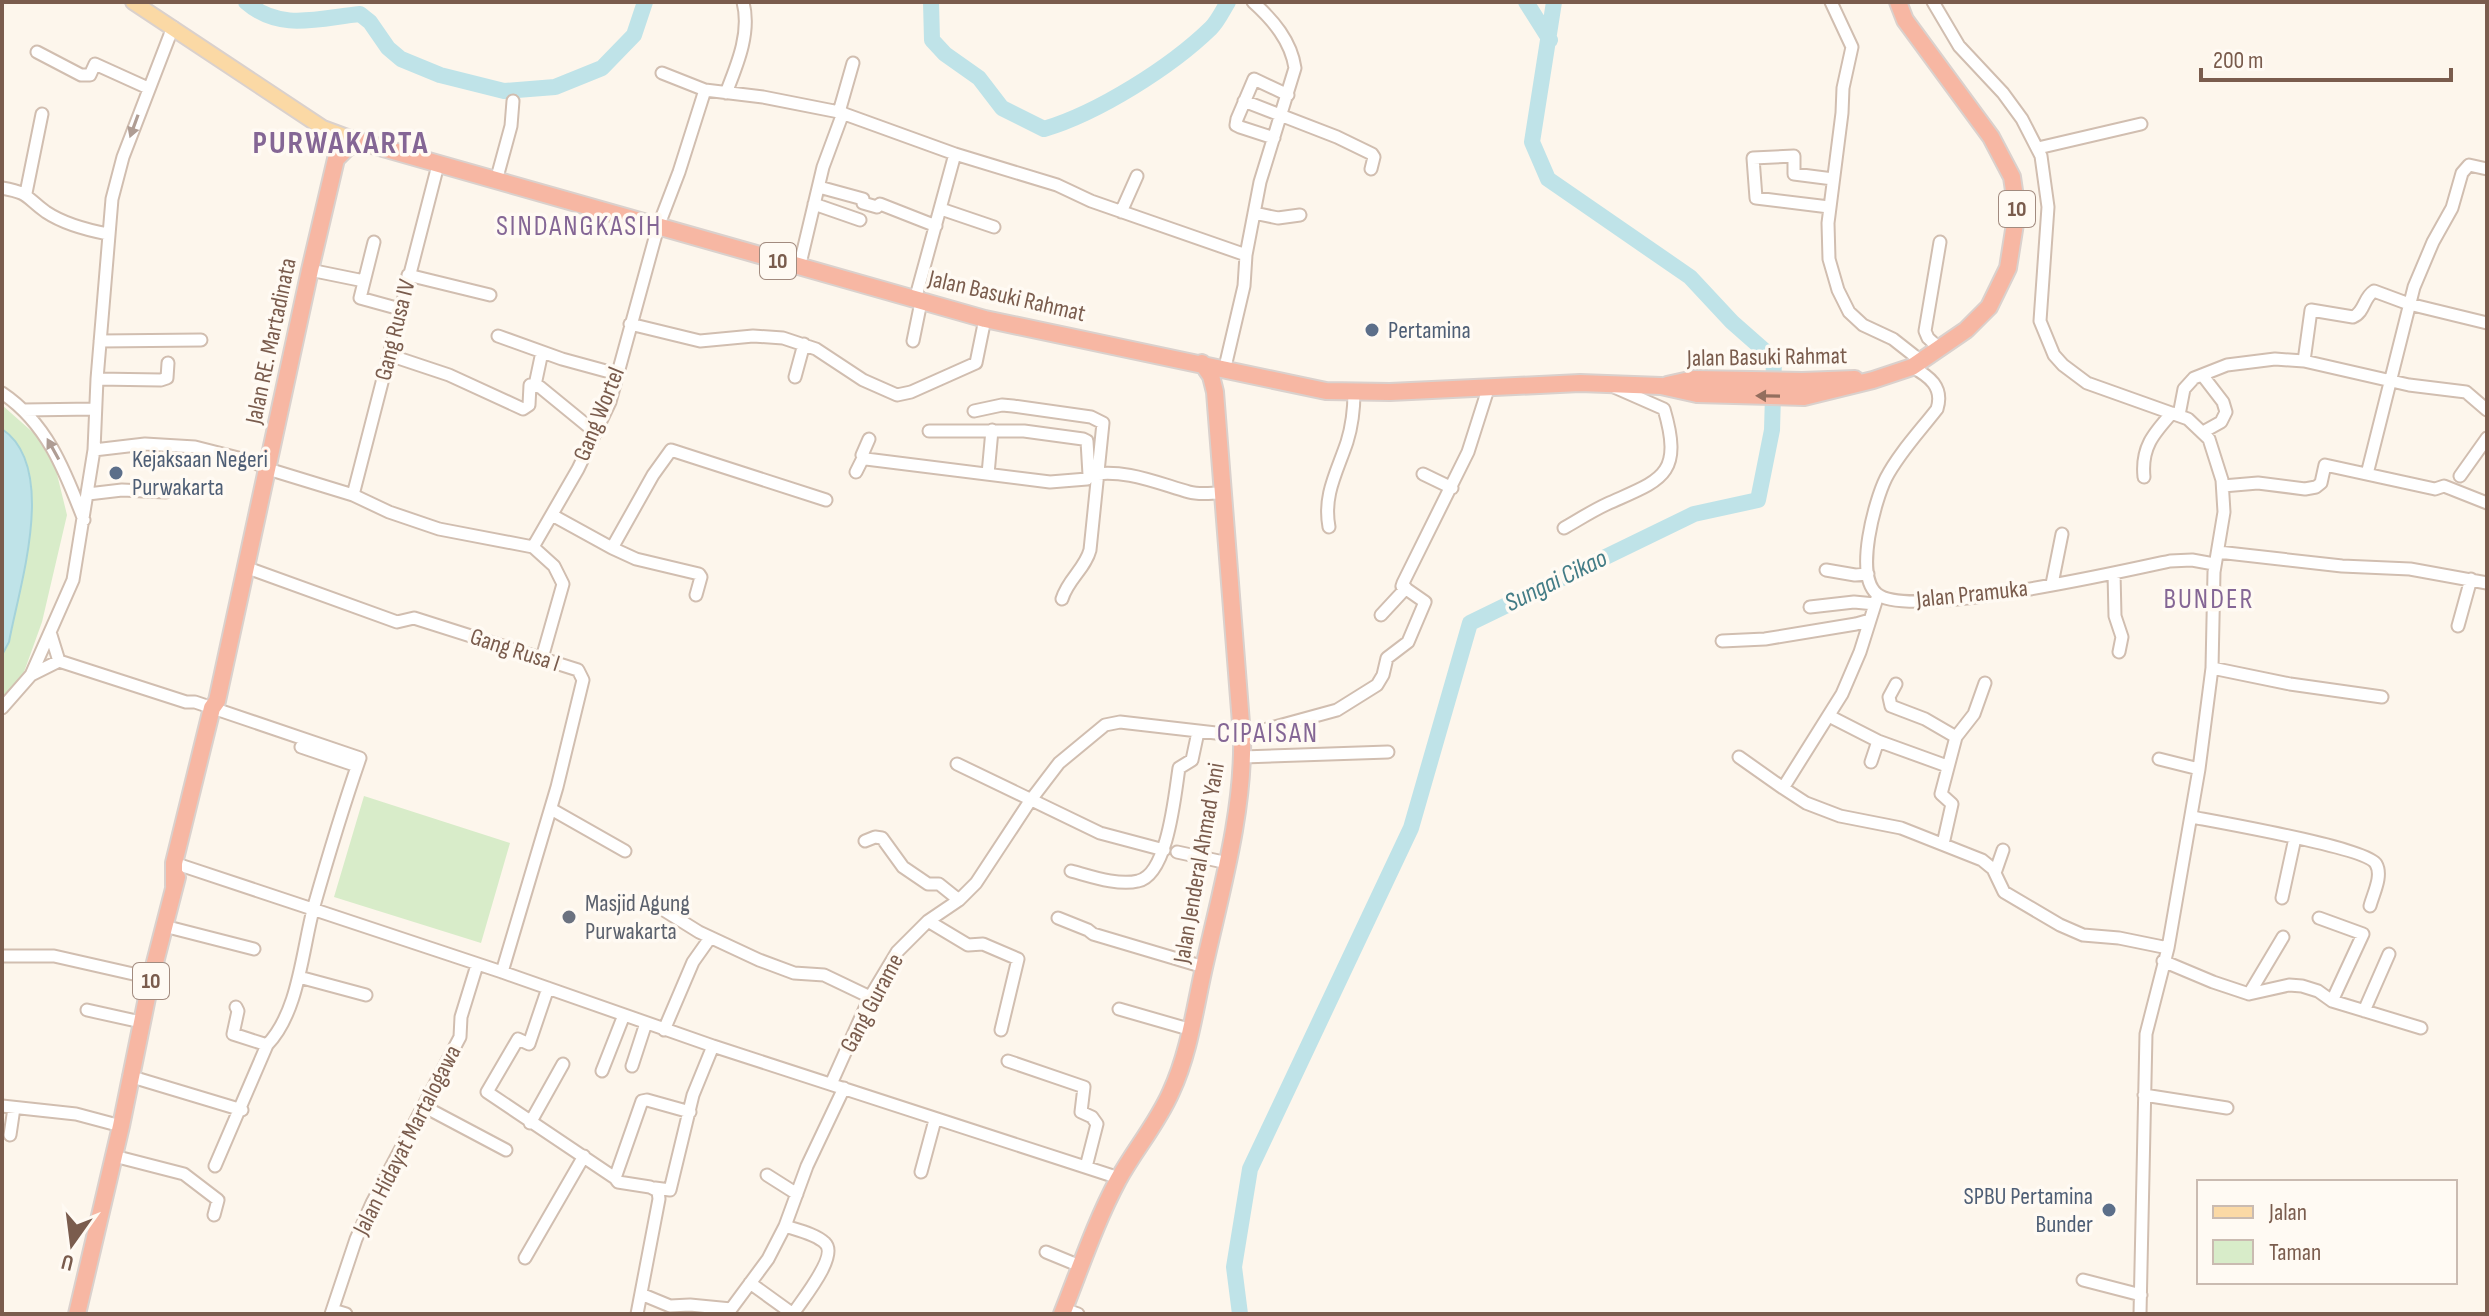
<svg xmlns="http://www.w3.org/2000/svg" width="2489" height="1316" viewBox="0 0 2489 1316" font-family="'Sofia Sans Condensed',sans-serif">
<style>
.green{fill:#d8ecc9}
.water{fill:#bfe3e8;stroke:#a5d3da;stroke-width:2}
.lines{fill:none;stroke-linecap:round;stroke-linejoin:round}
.river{stroke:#bfe3e8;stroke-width:16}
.minor-casing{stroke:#d1beb0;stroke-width:15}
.major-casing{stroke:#dad1cd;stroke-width:18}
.highway-casing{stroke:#dad1cd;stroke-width:20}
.minor{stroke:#fff;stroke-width:11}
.major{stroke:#fbd9a5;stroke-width:14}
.highway{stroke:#f7b7a3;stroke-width:16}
.oneway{fill:#af9d94}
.oneway2{fill:#936e5e}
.service-dot{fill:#5c6f8a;stroke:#fffaf3;stroke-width:3}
.worship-dot{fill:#6b7280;stroke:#fffaf3;stroke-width:3}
.labels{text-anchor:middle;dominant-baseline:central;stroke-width:7;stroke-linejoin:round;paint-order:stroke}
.shield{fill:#fffaf3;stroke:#a28b7f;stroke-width:2}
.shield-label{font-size:22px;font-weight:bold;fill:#7a5c4d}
.street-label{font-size:24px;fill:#7a5c4d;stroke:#fffaf3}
.service-label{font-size:24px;fill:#4e5e75;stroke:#fffaf3;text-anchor:start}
.worship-label{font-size:24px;fill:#5b616d;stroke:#fffaf3;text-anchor:start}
.water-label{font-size:26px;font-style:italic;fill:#437c86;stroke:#fffaf3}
.quarter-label{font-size:28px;letter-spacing:2px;fill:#846695;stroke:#fffaf3}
.district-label{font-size:32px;font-weight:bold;letter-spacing:2px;fill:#846695;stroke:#fffaf3}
</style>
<rect width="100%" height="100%" fill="#fdf6ec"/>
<path class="green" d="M2,405L37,436L56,470L67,515L42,622L24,672L2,699Z
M364,796L510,843L481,943L334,897Z"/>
<path class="water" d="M2,429C59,467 19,587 9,642L2,655Z"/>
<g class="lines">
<path class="river" d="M246,2C280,32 319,18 360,14L370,22L388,48L401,59L440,75L504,91L555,87L602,68L634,35L645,2
M931,2L932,40L945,54L979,78L1002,108L1044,129C1098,113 1171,67 1211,28C1218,21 1223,10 1228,2
M1526,2L1550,40
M1240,1314L1234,1267L1250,1169L1411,828L1470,623L1694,514L1758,500L1772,430L1774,359L1732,322L1690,277L1548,179L1532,142L1554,2"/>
<g class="minor-casing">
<path id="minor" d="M1831,2L1852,47L1843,88L1842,113L1828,223L1829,259L1838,290L1849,312L1863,325L1893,339L1921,361
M1933,2L1959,46L2003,93L2022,119L2041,156L2048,207L2040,321L2054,355L2063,365L2087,383L2188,419L2209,439L2222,480L2224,512L2214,572L2212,668L2199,769L2168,948L2146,1034L2140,1314
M37,52L81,75H90L95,64L148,88
M662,73L705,90
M726,93C737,65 751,33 743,2
M1244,101L1337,137L1372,154L1374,157L1371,169
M839,112L853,63
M1274,138L1240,127L1236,125L1237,119L1254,79L1288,95
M2038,148L2141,124
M496,181L511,126L513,101
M819,187L863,199V203L877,207L880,204L936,226
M2,188C30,193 25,197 46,212C64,224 87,230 108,234
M26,193L42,114
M814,204L860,220
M1829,207L1756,198L1753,158L1794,156V174L1833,179
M941,209L994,227
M1121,212L1137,176
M1254,213L1278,218L1300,215
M374,242L360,298L400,309
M1940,242L1925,331L1928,338L1940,349
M1246,255L1260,182L1295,68C1291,41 1273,20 1253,2
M799,268L823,167L843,113
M310,270L364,281
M408,275L490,295
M915,300L955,154
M630,324L700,341L753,336L783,338L816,349L863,380L897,395L911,392L976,363L985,319
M498,336L562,359L617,374
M100,341L201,340
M913,341L921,302
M389,355L449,375L523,409L529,405L530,385L540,387L595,432
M2304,361L2311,310L2353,317C2365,312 2363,298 2374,291L2409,304L2487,323
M1912,367C1929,376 1944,387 1937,409C1920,431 1899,453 1886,478C1875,500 1854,575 1877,594C1908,620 2124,571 2170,561L2192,560L2214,564
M2203,376L2223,402L2226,412L2221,422L2203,432
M795,377L804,344
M97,379L161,380L167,378L168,363
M535,385L542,352
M2,393C47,423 65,471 84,520
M23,410L95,409
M974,411L1002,405L1013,406L1091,417L1103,423L1090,550C1085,569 1068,579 1062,599
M2179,415L2184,389L2194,378L2227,365L2275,359L2304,361L2409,385L2466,392L2487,410
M929,431H1024L1083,439L1087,441L1089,475
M869,439L862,455L866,459L1050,482L1087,479L1089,475C1124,468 1157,483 1189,492C1199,495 1211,493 1222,493
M94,450L145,444L195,447L254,462L268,469L353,495L389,512L439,529L533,547L554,566L563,584L542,658
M856,472L863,458
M988,474L992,430
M1423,474L1452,488
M2367,474L2414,287L2433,242L2452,208L2462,173L2469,165L2487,169
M2460,476L2487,438
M2144,477C2141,448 2153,434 2172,413
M2223,486L2258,483L2305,489L2316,487L2321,483L2325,465L2435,489L2444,486L2487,503
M88,494L122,490L166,492
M353,495L438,165
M552,515L612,548L653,475L671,450L826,500
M1329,527C1323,495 1337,472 1347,442C1352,426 1354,409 1354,392
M1564,528C1578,520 1592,511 1607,504C1660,480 1684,477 1664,409L1614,387
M533,547L578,469L610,402L658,227L679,172L705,90L763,97L839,112L955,154L1057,185L1091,201L1246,255L1244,286L1225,367
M612,548L636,559L699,574L701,577L696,595
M2218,552L2342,566L2410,569L2487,583
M245,567L397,622L414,618L578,670L583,680L557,787L502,972
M1826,570L1855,575L1868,574
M2114,573L2115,616L2122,637L2119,652
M2052,584L2062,534
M1878,595L1860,652L1842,694L1783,788L1806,803L1840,816L1901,828L1982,860L1993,869L2004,892L2060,925L2083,935L2119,938L2168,948
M1810,607L1854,602L1875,604
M1381,615L1406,588
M2458,626L2471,579
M50,632L59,661
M1722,641L1765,639L1856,624L1870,620
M2212,668L2290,684L2382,697
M31,675L59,661L186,702H195L360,758C343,807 328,857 314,906C302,950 299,1012 267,1045L215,1166
M1896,684L1889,697L1891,706L1925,719L1956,737
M2,708L31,675L73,580L94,450L97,379L112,199L123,157L173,27
M1829,716L1878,741L1947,766
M301,747L357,766
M1243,757L1388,752
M1739,757L1783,788
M2159,759L2199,769
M1871,762L1878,741
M957,764L1100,833L1164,850
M551,809L625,851
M2192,817C2218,822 2367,848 2376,864C2383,876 2373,894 2370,906
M865,841L875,837L882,838L903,867L928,884H939L959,900
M1943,844L1952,804L1941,794L1956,737L1974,714L1985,683
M1177,852L1228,863
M174,863L502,972L713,1046L1119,1178
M1071,871C1090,876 1118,886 1138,881C1168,875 1175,793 1179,768L1192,760L1198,732
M1995,873L2003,850
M2282,898L2295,838
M654,904L699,932L759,960L794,973L824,975L870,997
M1058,918L1088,930L1093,934L1204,967
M2319,918L2363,934L2332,1001
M928,921L968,945L983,944L1018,959L1001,1030
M164,926L254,949
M2,956H54L151,978
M2163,961L2213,982L2249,994L2289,985L2302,986L2318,991L2332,1001L2421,1028
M299,977L366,995
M548,988L529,1044L518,1039L487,1092L615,1178L618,1182L650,1187L658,1191L659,1199L637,1314
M2249,994L2283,937
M236,1007L238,1011L233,1034L267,1045
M1119,1009L1192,1030
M87,1010L141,1022
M2364,1011L2389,954
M664,1030L693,962L710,938
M1008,1061L1084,1087L1081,1112L1092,1117L1097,1124L1086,1167
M632,1066L646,1023
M602,1071L624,1015
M129,1076L242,1110
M831,1084L870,997L897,952L928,921L959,900L976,883L1030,801L1059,763L1105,725L1120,722L1242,736L1337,710L1377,685L1383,675L1387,658L1408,642L1425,602L1402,586L1403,583L1468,452L1489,386
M2144,1095L2227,1108
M2,1106L76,1114L121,1126
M423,1106L506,1150
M530,1123L563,1064
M10,1135L14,1108
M114,1156L184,1174L218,1200L214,1215
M921,1172L935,1120
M767,1175L797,1194
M615,1178L642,1101L647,1100L690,1112
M655,1188L670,1190L693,1095L713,1046
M1046,1252L1080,1266
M525,1258L584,1156
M2083,1280L2141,1295
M750,1283L793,1314
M641,1294L670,1306L690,1305L731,1309L768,1259L785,1226
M1064,1309L1078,1314
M333,1310L346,1314
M331,1314L356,1239L372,1203L460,1037L461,1017L477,965
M793,1314C801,1301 839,1256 825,1243C816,1234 797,1230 785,1226L807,1166L844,1088"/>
</g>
<g class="major-casing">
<path id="major" d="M133,2L323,128L358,141"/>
</g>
<g class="highway-casing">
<path id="highway" d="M1667,385L1694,379L1802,381L1855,379
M174,886V863L212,708L217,701L310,270L336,159L347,148L358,141L985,319L1326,391L1390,392L1580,383L1661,386L1697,394L1804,397L1873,380L1912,367L1966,330L1989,307L2008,268L2017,211L2012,177L1991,137L1905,20L1898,2
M77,1314L121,1126L151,978L177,877
M1062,1314C1080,1269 1095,1223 1118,1180C1135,1149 1157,1124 1171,1092C1190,1051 1195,1006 1205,963C1221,891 1244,811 1242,736L1215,392L1211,376L1202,363"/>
</g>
<use href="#minor" class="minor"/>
<use href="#major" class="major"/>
<use href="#highway" class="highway"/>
</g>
<defs><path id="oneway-solid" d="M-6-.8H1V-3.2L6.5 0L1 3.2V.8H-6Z" transform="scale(2)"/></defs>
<g class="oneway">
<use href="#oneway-solid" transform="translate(134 126) rotate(110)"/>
<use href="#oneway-solid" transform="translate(53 449) rotate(-119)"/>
</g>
<use class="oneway2" href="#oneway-solid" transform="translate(1768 396) rotate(-179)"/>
<g class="service-dot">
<circle cx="1372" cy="330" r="8"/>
<circle cx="116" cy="473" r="8"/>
<circle cx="2109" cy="1210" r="8"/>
</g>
<circle class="worship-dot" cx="569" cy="917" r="8"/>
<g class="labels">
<g class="shield">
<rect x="1999" y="191" width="36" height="36" rx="6"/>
<rect x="760" y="243" width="36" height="36" rx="6"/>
<rect x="133" y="963" width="36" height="36" rx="6"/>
</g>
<g class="shield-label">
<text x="2017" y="209">10</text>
<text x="778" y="261">10</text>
<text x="151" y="981">10</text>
</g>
<g class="street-label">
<text transform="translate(1007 296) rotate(13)">Jalan Basuki Rahmat</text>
<text transform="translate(395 330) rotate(-76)">Gang Rusa IV</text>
<text transform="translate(271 341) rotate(-78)">Jalan RE. Martadinata</text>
<text transform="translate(1767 357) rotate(-1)">Jalan Basuki Rahmat</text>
<text transform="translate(599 414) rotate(-68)">Gang Wortel</text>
<text transform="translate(1972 594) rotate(-6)">Jalan Pramuka</text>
<text transform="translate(515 650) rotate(18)">Gang Rusa I</text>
<text transform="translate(1199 863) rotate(-80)">Jalan Jenderal Ahmad Yani</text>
<text transform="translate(872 1003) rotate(-62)">Gang Gurame</text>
<text transform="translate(407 1140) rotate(-63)">Jalan Hidayat Martalogawa</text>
</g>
<g class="service-label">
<text x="1388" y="330">Pertamina</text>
<text x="132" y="459">Kejaksaan Negeri<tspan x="132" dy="28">Purwakarta</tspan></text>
<text x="2093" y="1196" text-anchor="end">SPBU Pertamina<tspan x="2093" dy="28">Bunder</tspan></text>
</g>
<g class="worship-label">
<text x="585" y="903">Masjid Agung<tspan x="585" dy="28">Purwakarta</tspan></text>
</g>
<g class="water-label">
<text transform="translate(1556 581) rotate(-26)">Sungai Cikao</text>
</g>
<g class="quarter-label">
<text x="579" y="226">SINDANGKASIH</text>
<text x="2209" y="599">BUNDER</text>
<text x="1268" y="733">CIPAISAN</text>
</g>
<g class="district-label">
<text x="341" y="143">PURWAKARTA</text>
</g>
</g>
<rect width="2489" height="1316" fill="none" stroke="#7a5c4d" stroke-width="8"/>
<rect x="2197" y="1180" width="260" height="104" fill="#fffaf3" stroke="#cabbb1" stroke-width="2"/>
<rect x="2213" y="1206" width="40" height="12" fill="#fbd9a5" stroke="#cabbb1" stroke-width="2"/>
<text x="2269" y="1220" font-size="24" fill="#7a5c4d">Jalan</text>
<rect x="2213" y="1240" width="40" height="24" fill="#d8ecc9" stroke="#cabbb1" stroke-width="2"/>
<text x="2269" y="1260" font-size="24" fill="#7a5c4d">Taman</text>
<g transform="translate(72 1244) rotate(194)" stroke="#fffaf3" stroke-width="6" paint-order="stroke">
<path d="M0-6L14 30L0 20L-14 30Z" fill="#7a5c4d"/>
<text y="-12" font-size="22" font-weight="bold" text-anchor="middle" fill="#7a5c4d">U</text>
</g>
<path d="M2201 68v12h250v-12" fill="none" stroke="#7a5c4d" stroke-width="4"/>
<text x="2213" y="68" font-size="24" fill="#7a5c4d" stroke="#fffaf3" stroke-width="6" paint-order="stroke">200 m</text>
</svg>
